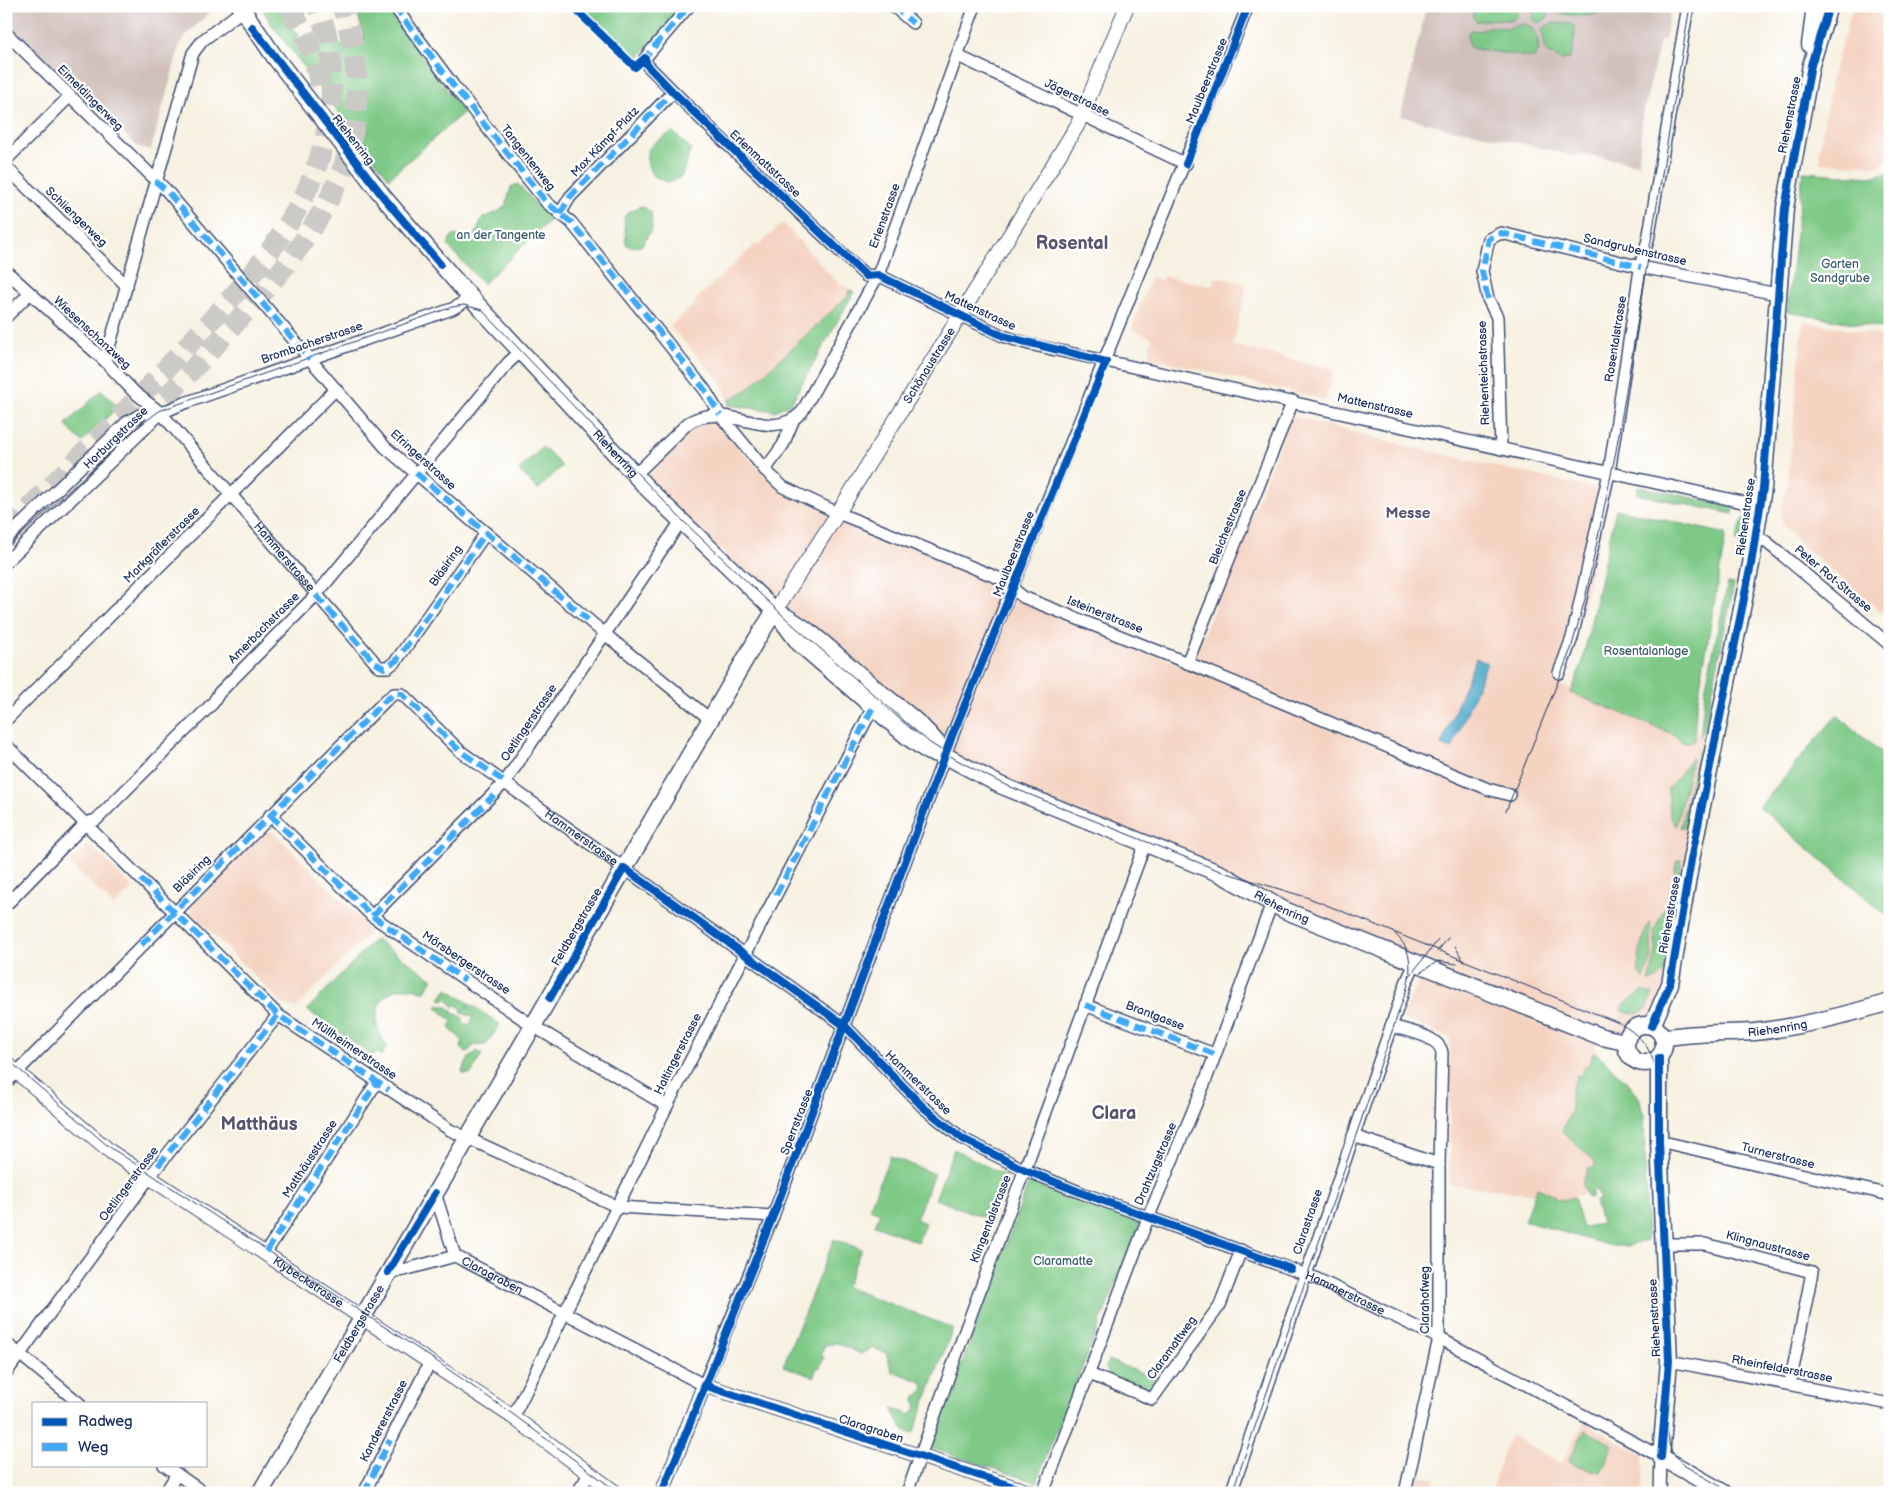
<svg xmlns="http://www.w3.org/2000/svg" width="1896" height="1499" viewBox="0 0 1896 1499" font-family="'Balsamiq Sans',sans-serif">
<style>
.built{fill:#f4d3c1}
.industrial{fill:#d0c0bc}
.green{fill:#7ec986;stroke:#4c7c72}
.water{fill:#4aa7c9;stroke:#326b94}
.lines{fill:none;stroke-linecap:round;stroke-linejoin:round}
.motorway-tunnel{stroke:#cbcac7;stroke-width:21;stroke-dasharray:21 11;stroke-linecap:butt}
.minor-casing{stroke:#3c4c72;stroke-width:14}
.tertiary-casing{stroke:#3c4c72;stroke-width:16}
.secondary-casing{stroke:#3c4c72;stroke-width:19}
.minor{stroke:#fff;stroke-width:11}
.tertiary{stroke:#fff;stroke-width:14}
.secondary{stroke:#fff;stroke-width:16}
.tram{stroke:#1b2f5e;stroke-width:1}
.quiet{stroke:#3fa9f5;stroke-width:6;stroke-dasharray:12 6;stroke-linecap:butt}
.cycleway-casing{stroke:#fff;stroke-width:11}
.cycleway{stroke:#0057b8;stroke-width:8}
.labels{text-anchor:middle;dominant-baseline:central;stroke-width:4.5;stroke-linejoin:round;paint-order:stroke}
.street-label{font-size:12px;fill:#1b2f5e;stroke:#fff}
.park-label{font-size:12px;fill:#395d6a;stroke:#fff}
.quarter-label{font-size:15px;font-weight:bold;fill:#59536c;stroke:#fff}
.district-label{font-size:18px;font-weight:bold;fill:#59536c;stroke:#fff}
</style>
<rect width="100%" height="100%" fill="#fff"/>
<filter id="ink" filterUnits="userSpaceOnUse"><feTurbulence type="fractalNoise" baseFrequency=".02" numOctaves="2"/><feDisplacementMap in="SourceGraphic" scale="10" xChannelSelector="R" yChannelSelector="G"/><feConvolveMatrix kernelMatrix="1 2 1 2 8 2 1 2 1" color-interpolation-filters="sRGB"/></filter>
<filter id="wash" filterUnits="userSpaceOnUse"><feTurbulence type="fractalNoise" baseFrequency=".0096" numOctaves="4" result="noise"/><feDisplacementMap in="SourceGraphic" scale="20" xChannelSelector="R" yChannelSelector="G"/><feGaussianBlur stdDeviation="1.12" result="paint"/><feColorMatrix in="noise" values="0 0 0 0 0 0 0 0 0 0 0 0 0 0 0 0 0 1.4 0 .05"/><feComposite in="paint" operator="in"/></filter>
<g filter="url(#wash)">
<rect width="100%" height="100%" fill="#f7f1e1"/>
<path class="built" d="M1853,6H1871L1890,11V158L1879,166L1820,163L1819,151L1832,76Z
M783,223L835,280L854,292L791,403L775,411L729,405L723,384L670,326L695,304L694,301L756,244L758,246Z
M1163,276L1213,286L1215,277L1247,284L1233,345L1334,369L1326,400L1148,357L1152,338L1131,329L1151,277L1162,280Z
M1803,321L1890,337V619L1803,547L1783,525L1781,517L1788,481Z
M1291,416L1402,445L1610,492L1577,634L1559,684L1680,731L1713,736L1667,980L1649,1022L1615,1033L1602,1031L1587,1067L1585,1066L1581,1077L1577,1075L1571,1090V1112L1562,1131L1596,1164L1593,1168H1589L1582,1185L1584,1193L1564,1200L1553,1198L1554,1195L1538,1188L1535,1194L1449,1184L1450,1038L1402,1019L1426,962L1307,917L970,764L952,753L786,613L643,476L695,424L708,418L781,491L999,581L1190,669Z
M266,831L273,832L365,923L368,934L296,1008L283,1004L191,913L192,906Z
M88,844L133,888L114,906L69,863Z
M1584,1422L1643,1455L1642,1493H1492L1495,1476L1510,1435L1561,1463Z
M1418,1475L1435,1479L1434,1486L1473,1493H1415Z"/>
<path class="industrial" d="M6,6H214L215,7L186,35L180,45L151,150L137,146L6,23Z
M1426,6L1671,7L1665,40L1660,41L1642,119L1639,164L1583,154L1582,156L1575,155L1574,157L1559,152L1459,129L1458,131L1401,116Z"/>
<path class="green" d="M261,6H282L301,42L336,32L339,44L364,39L356,6H388L463,113L389,178L272,25Z
M579,6H685L635,61Z
M1473,6H1517V16L1513,20C1506,21 1493,18 1488,20C1483,21 1482,22 1476,21L1473,18Z
M1523,6H1551L1546,19L1538,23L1532,19L1535,12H1527Z
M1559,6H1607C1601,19 1571,17 1559,12Z
M1552,23L1571,24L1575,27L1573,51L1569,59L1562,60L1546,52L1542,29Z
M1524,24L1531,27L1537,37L1539,50L1534,58L1471,48L1468,44V33L1471,30L1479,31L1489,27L1508,28Z
M673,132L691,149L682,176L669,183L652,175C640,149 649,145 673,132Z
M1803,172L1871,177L1890,172V329L1787,312Z
M518,184L550,220L483,284L448,246L450,238L455,235L469,239L475,236L482,218L498,212L506,205L511,187Z
M641,206L651,212L652,229L641,246L629,247L626,244L624,217L628,212Z
M850,290L854,292L791,403L775,411L729,405V400L748,389L847,297Z
M102,390L118,407L82,442L65,425Z
M543,447L562,466L538,490L519,470Z
M1638,486L1734,507L1733,514L1637,494Z
M1616,509L1726,534L1696,710L1694,741L1683,743L1673,734L1571,693L1582,663Z
M1748,516L1749,520L1744,550L1736,540L1743,519Z
M1728,583L1734,584L1705,726L1700,737L1705,690Z
M1837,715L1890,760V918L1759,807Z
M1706,746L1689,825L1680,828L1698,752Z
M1691,758H1692L1676,826L1670,817L1668,788L1679,776Z
M1677,860H1682L1664,973L1657,979L1649,981L1656,951L1654,931L1668,901Z
M1650,922L1652,957L1644,979L1639,974C1637,959 1642,934 1650,922Z
M375,939L433,979L424,992C386,975 362,1015 387,1046L381,1056L376,1052L373,1056L307,1010Z
M447,989L469,1003L462,1013L461,1008L456,1005L454,1007L446,998L443,1000L440,999Z
M1643,991L1653,994L1647,1008L1637,1014L1621,1011L1622,1006Z
M470,1004L500,1024L486,1045H475L467,1052L461,1048L462,1040L450,1029L452,1021L437,1008L439,1005L443,1007L444,1005L453,1011L452,1014H457L464,1019L462,1022L470,1025L473,1016L463,1014Z
M477,1051L482,1054L471,1074H464L462,1071L469,1058Z
M1594,1051L1627,1082L1639,1097L1644,1116L1647,1240L1629,1246H1611L1524,1221L1537,1188L1554,1195V1198L1564,1200L1574,1197L1583,1228L1601,1223L1595,1201L1600,1200L1597,1190L1591,1191L1593,1196L1588,1198L1582,1185L1588,1168L1595,1167V1162L1562,1131L1571,1112V1090L1577,1075L1581,1076L1585,1066H1588Z
M954,1149L1007,1177L991,1220L935,1199Z
M890,1156L934,1174L916,1219L925,1223L918,1242L875,1225L880,1213L869,1209Z
M1029,1182L1140,1224L1036,1482L931,1448Z
M834,1239L861,1249L846,1287L953,1328L913,1434C900,1430 897,1419 892,1408L911,1415L917,1406L914,1402L916,1396L921,1394L924,1387L922,1382L892,1371L886,1353L872,1348L861,1354L837,1343L825,1345L821,1354L824,1357L820,1367L816,1369L814,1377L783,1366Z
M1108,1360L1159,1380L1151,1388L1146,1389L1111,1378L1106,1368Z
M1585,1430L1613,1445L1601,1472L1578,1467L1568,1461Z"/>
<path class="water" d="M1476,658L1487,663L1452,749L1441,745Z"/>
</g>
<g filter="url(#ink)">
<g class="lines">
<path class="motorway-tunnel" d="M290,6L311,49L323,94
M98,467C139,426 179,384 219,341C311,242 391,150 342,6
M6,531C64,473 122,416 178,356C248,280 321,210 331,102C333,70 330,36 317,6"/>
<g class="minor-casing">
<g id="minor">
<path d="M394,6L453,85L547,203L571,222L705,390L720,415L765,470L783,487L838,513L1001,579L1023,597L1200,668L1488,789L1510,795"/>
<path d="M689,6L645,58L647,65L707,125L866,276L878,275L1003,336L1029,344L1760,506"/>
<path d="M893,6L913,23"/>
<path d="M6,33L166,190L385,447L606,635L711,720"/>
<path d="M958,56L1186,164"/>
<path d="M6,160L69,97"/>
<path d="M6,167L127,286"/>
<path d="M560,214L570,197L673,92"/>
<path id="s1" d="M6,271L105,361L134,392L161,413L379,667H388L396,661L486,533"/>
<path d="M6,317L29,294"/>
<path d="M105,361L193,53L203,40L243,10"/>
<path d="M1501,449L1497,317L1488,299L1482,271L1489,239L1501,233L1641,267L1777,294"/>
<path d="M765,470L783,445L793,421"/>
<path d="M635,475L688,423C727,398 768,446 802,412L878,275L975,6"/>
<path d="M1756,538L1765,541L1775,549L1890,645"/>
<path d="M6,539L127,422L144,413H161"/>
<path d="M6,562L161,413L182,404L452,309L471,298"/>
<path d="M1187,663L1293,401"/>
<path d="M1559,673L1572,638L1609,473L1641,263L1648,240L1688,6"/>
<path d="M6,720L336,389"/>
<path d="M6,745L278,1015L450,1130L618,1207L773,1216"/>
<path d="M270,815L372,916L533,1026L667,1106"/>
<path d="M6,905L86,823L96,820L213,703L219,693L316,595L508,363L521,351"/>
<path d="M372,916L505,782L681,521"/>
<path d="M1085,1005L1214,1054"/>
<path d="M1391,1026C1406,1031 1439,1035 1442,1053L1439,1164V1338L1405,1493"/>
<path id="s2" d="M6,1083L386,700L394,694H402L460,751L845,1026L923,1107L963,1139L1025,1170L1082,1193L1315,1278L1439,1338L1661,1457L1660,1493"/>
<path d="M1353,1136L1439,1164"/>
<path d="M1659,1141L1890,1195"/>
<path d="M435,1193L455,1256"/>
<path d="M1663,1244H1705L1812,1272L1790,1384"/>
<path d="M266,1252L377,1082"/>
<path id="s3" d="M388,1272L404,1270L455,1256L704,1385L773,1216L952,736L1248,6"/>
<path d="M6,1343L79,1403"/>
<path d="M1669,1361L1890,1404"/>
<path d="M6,1373L151,1175L278,1015"/>
<path d="M1089,1374L1152,1399L1220,1305L1241,1250"/>
<path d="M513,1417L667,1106L873,707"/>
<path d="M164,1465L204,1493"/>
<path d="M165,1493L177,1474"/>
<path d="M364,1493L430,1362"/>
<path d="M577,1493L590,1473"/>
<path d="M907,1493L966,1328L1145,844"/>
<path d="M1043,1493L1148,1218L1205,1082L1272,903"/>
<path d="M1231,1493L1406,983L1416,961"/>
</g>
</g>
<g class="tertiary-casing">
<g id="tertiary">
<path id="s4" d="M775,611L838,513L1077,126L1127,6"/>
<path id="s5" d="M6,1063L111,1152L513,1417L616,1493"/>
<path d="M662,1493L704,1385L1032,1493"/>
</g>
</g>
<g class="secondary-casing">
<g id="secondary">
<path id="s6" d="M240,6L274,56L385,199L461,287L649,490L775,611L799,643L909,738L929,752L946,756L1000,785L1221,874L1284,910L1602,1037L1625,1042"/>
<path d="M1810,45L1815,6"/>
<path d="M775,611C811,628 841,660 871,685C896,706 929,727 946,756"/>
<circle cx="1645" cy="1044" r="19"/>
<path d="M1652,1026L1670,984L1691,860L1751,564L1763,488L1785,208L1811,65L1829,6"/>
<path id="s7" d="M1663,1038C1694,1032 1724,1034 1755,1032C1801,1027 1846,1015 1890,1002"/>
<path d="M1659,1058V1141L1669,1361L1661,1457L1724,1493"/>
<path id="s8" d="M260,1493L533,1026L758,637L775,611"/>
</g>
</g>
<use href="#minor" class="minor"/>
<use href="#tertiary" class="tertiary"/>
<use href="#secondary" class="secondary"/>
<path class="tram" d="M6,549L133,431L159,411L452,307L464,305L482,310L682,520L793,625L930,743L957,760L1001,783L1142,840L1220,871L1309,898L1619,1023C1647,1039 1655,1055 1658,1086L1671,1361L1668,1425L1669,1444L1672,1452L1685,1466L1732,1493
M1506,811L1571,649L1585,599L1616,451L1690,6
M1455,946L1464,962
M1437,952L1448,938
M1421,972L1438,961L1457,964
M1409,977L1438,940
M6,1058L108,1146L432,1358L514,1415L619,1493
M1232,1493L1407,988C1412,967 1412,949 1395,934"/>
<path class="quiet" d="M394,6L453,85L547,203L571,222L628,292L705,390L720,415
M893,6L913,23
M642,61L689,6
M155,181L166,190L310,359
M560,214L570,197L673,92
M1488,299L1482,271L1489,239L1501,233L1641,267
M416,473L588,620
M316,595L375,663L384,668L396,661L486,533
M270,815L372,916L465,980
M141,879L278,1015L389,1090
M776,895L873,707
M372,916L494,795
M141,945L386,700L394,694H402L460,751L505,782
M1085,1005L1214,1054
M158,1166L278,1015
M266,1252L377,1082
M364,1493L390,1440"/>
<g class="cycleway-casing">
<path id="cycleway" d="M572,6L635,67L645,58L647,65L673,92L866,276L878,275L1003,336L1106,362L952,736L773,1216L662,1493
M252,27L385,199L440,264
M1186,164L1248,6
M550,998L624,868L845,1026L923,1107L963,1139L1025,1170L1082,1193L1291,1269
M1652,1026L1670,984L1691,860L1751,564L1763,488L1785,208L1811,65L1829,6
M1659,1058V1141L1669,1361L1661,1457
M388,1272L435,1193
M704,1385L1032,1493"/>
</g>
<use href="#cycleway" class="cycleway"/>
</g>
</g>
<g class="labels">
<g class="street-label">
<text transform="translate(1207 81) rotate(-68)">Maulbeerstrasse</text>
<text transform="translate(90 98) rotate(45)">Eimeldingerweg</text>
<text transform="translate(1077 98) rotate(26)">Jägerstrasse</text>
<text transform="translate(1790 115) rotate(-79)">Riehenstrasse</text>
<text transform="translate(353 140) rotate(52)">Riehenring</text>
<text transform="translate(605 142) rotate(-46)">Max Kämpf-Platz</text>
<text transform="translate(528 158) rotate(52)">Tangentenweg</text>
<text transform="translate(765 164) rotate(43)">Erlenmattstrasse</text>
<text transform="translate(885 216) rotate(-70)">Erlenstrasse</text>
<text transform="translate(76 217) rotate(44)">Schliengerweg</text>
<text transform="translate(1635 250) rotate(13)">Sandgrubenstrasse</text>
<text transform="translate(980 311) rotate(25)">Mattenstrasse</text>
<text transform="translate(92 333) rotate(43)">Wiesenschanzweg</text>
<text transform="translate(1616 339) rotate(-81)">Rosentalstrasse</text>
<text transform="translate(312 343) rotate(-19)">Brombacherstrasse</text>
<text stroke="none"><textPath href="#s4" startOffset="290">Schönaustrasse</textPath></text>
<text transform="translate(1484 373) rotate(-92)">Riehenteichstrasse</text>
<text transform="translate(1375 406) rotate(13)">Mattenstrasse</text>
<text transform="translate(116 438) rotate(-44)">Horburgstrasse</text>
<text stroke="none"><textPath href="#s6" startOffset="585">Riehenring</textPath></text>
<text transform="translate(423 460) rotate(42)">Efringerstrasse</text>
<text transform="translate(1746 517) rotate(-82)">Riehenstrasse</text>
<text transform="translate(1228 527) rotate(-68)">Bleichestrasse</text>
<text transform="translate(162 545) rotate(-45)">Markgräflerstrasse</text>
<text transform="translate(1014 554) rotate(-68)">Maulbeerstrasse</text>
<text stroke="none"><textPath href="#s1" startOffset="400">Hammerstrasse</textPath></text>
<text transform="translate(446 566) rotate(-55)">Bläsiring</text>
<text transform="translate(1833 579) rotate(40)">Peter Rot-Strasse</text>
<text transform="translate(1105 615) rotate(22)">Isteinerstrasse</text>
<text transform="translate(264 628) rotate(-45)">Amerbachstrasse</text>
<text transform="translate(529 723) rotate(-56)">Oetlingerstrasse</text>
<text stroke="none"><textPath href="#s2" startOffset="788">Hammerstrasse</textPath></text>
<text transform="translate(192 874) rotate(-45)">Bläsiring</text>
<text stroke="none"><textPath href="#s6" startOffset="1405">Riehenring</textPath></text>
<text transform="translate(1670 915) rotate(-80)">Riehenstrasse</text>
<text transform="translate(577 927) rotate(-60)">Feldbergstrasse</text>
<text transform="translate(466 963) rotate(34)">Mörsbergerstrasse</text>
<text transform="translate(1155 1016) rotate(21)">Brantgasse</text>
<text stroke="none"><textPath href="#s7" startOffset="115">Riehenring</textPath></text>
<text transform="translate(354 1049) rotate(34)">Müllheimerstrasse</text>
<text transform="translate(678 1054) rotate(-63)">Haltingerstrasse</text>
<text transform="translate(918 1083) rotate(44)">Hammerstrasse</text>
<text transform="translate(797 1122) rotate(-69)">Sperrstrasse</text>
<text transform="translate(1778 1156) rotate(14)">Turnerstrasse</text>
<text transform="translate(310 1159) rotate(-57)">Matthäusstrasse</text>
<text transform="translate(1156 1164) rotate(-67)">Drahtzugstrasse</text>
<text transform="translate(129 1184) rotate(-53)">Oetlingerstrasse</text>
<text transform="translate(991 1219) rotate(-69)">Klingentalstrasse</text>
<text transform="translate(1308 1222) rotate(-71)">Clarastrasse</text>
<text transform="translate(1768 1246) rotate(15)">Klingnaustrasse</text>
<text stroke="none"><textPath href="#s3" startOffset="111">Claragraben</textPath></text>
<text stroke="none"><textPath href="#s5" startOffset="374">Klybeckstrasse</textPath></text>
<text stroke="none"><textPath href="#s2" startOffset="1688">Hammerstrasse</textPath></text>
<text transform="translate(1425 1300) rotate(-90)">Clarahofweg</text>
<text transform="translate(1655 1318) rotate(-93)">Riehenstrasse</text>
<text stroke="none"><textPath href="#s8" startOffset="196">Feldbergstrasse</textPath></text>
<text transform="translate(1172 1348) rotate(-54)">Claramattweg</text>
<text transform="translate(1782 1369) rotate(11)">Rheinfelderstrasse</text>
<text transform="translate(384 1421) rotate(-63)">Kandererstrasse</text>
<text transform="translate(871 1429) rotate(18)">Claragraben</text>
</g>
<g class="park-label">
<text x="501" y="235">an der Tangente</text>
<text x="1840" y="264">Garten<tspan x="1840" dy="14">Sandgrube</tspan></text>
<text x="1646" y="651">Rosentalanlage</text>
<text x="1063" y="1261">Claramatte</text>
</g>
<g class="quarter-label">
<text x="1408" y="513">Messe</text>
</g>
<g class="district-label">
<text x="1072" y="243">Rosental</text>
<text x="1114" y="1113">Clara</text>
<text x="259" y="1124">Matthäus</text>
</g>
</g>
<rect width="1896" height="1499" fill="none" stroke="#fff" stroke-width="25"/>
<rect x="32" y="1402" width="175" height="65" fill="#ffffff" stroke="#a4acbf"/>
<rect x="42" y="1418" width="25" height="8" fill="#0057b8" stroke="#a4acbf"/>
<text x="78" y="1426" font-size="15" fill="#1b2f5e">Radweg</text>
<rect x="42" y="1443" width="25" height="8" fill="#3fa9f5" stroke="#a4acbf"/>
<text x="78" y="1452" font-size="15" fill="#1b2f5e">Weg</text>
</svg>
